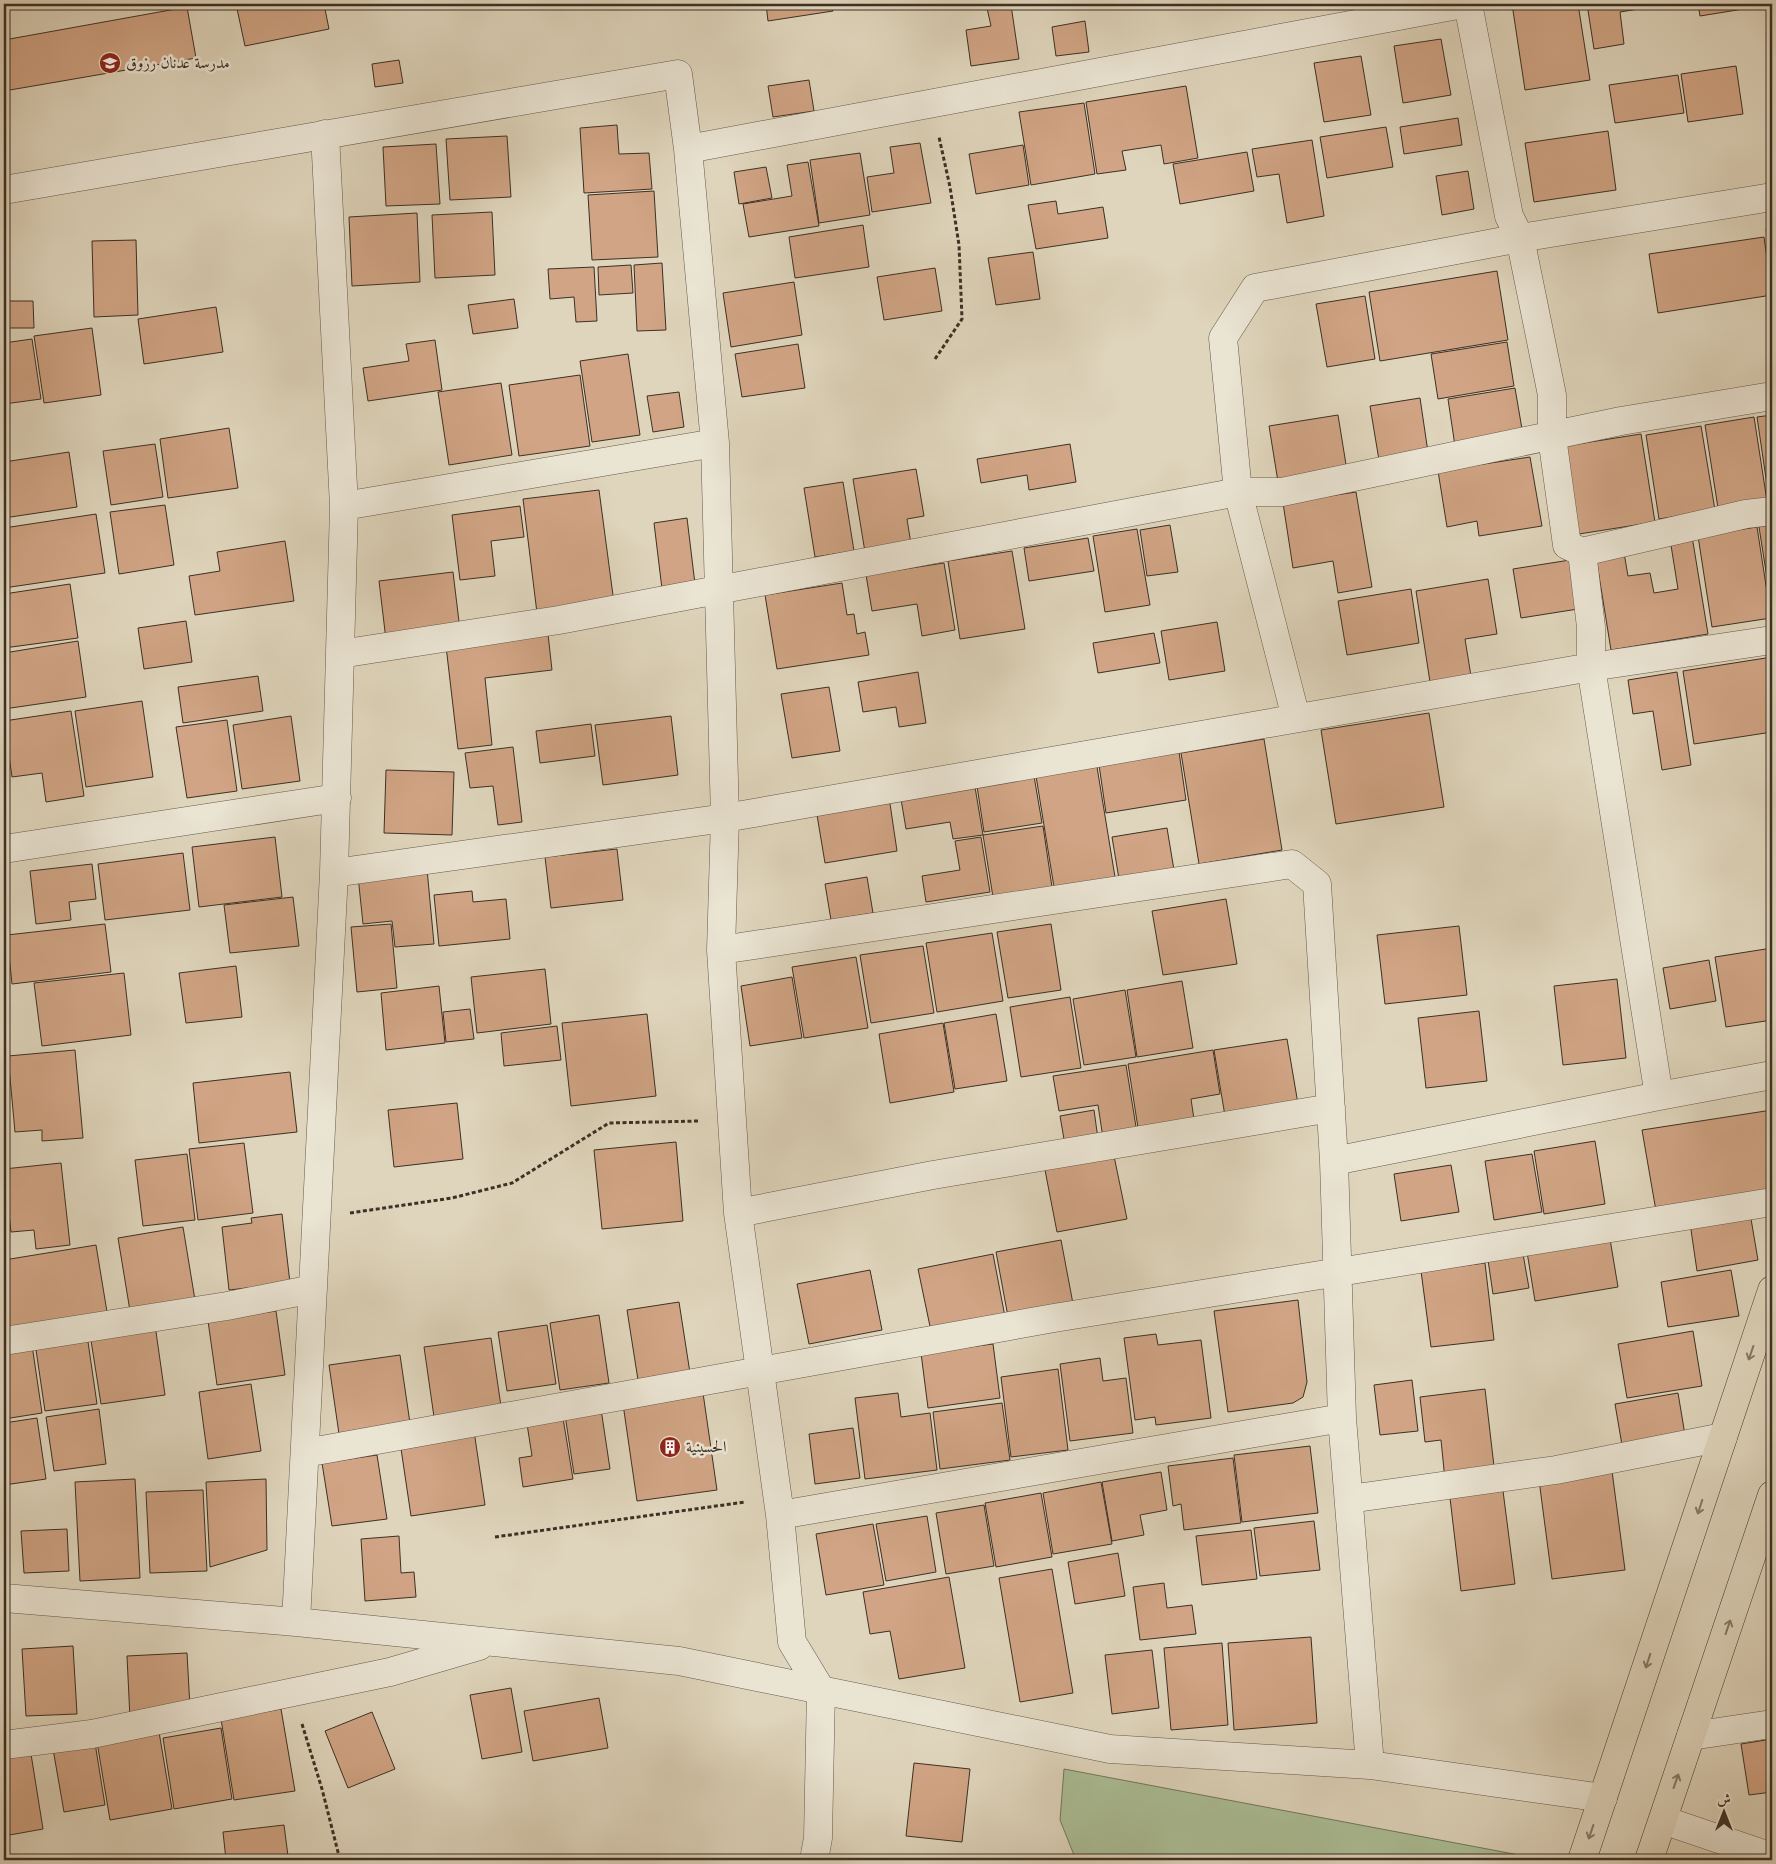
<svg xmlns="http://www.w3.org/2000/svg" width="1776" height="1864" viewBox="0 0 1776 1864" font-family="Cardo,Amiri,serif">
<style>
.green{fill:#abbe96;stroke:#74775e}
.building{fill:#d0a484;stroke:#3d3025}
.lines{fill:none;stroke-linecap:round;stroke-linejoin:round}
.street-casing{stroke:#66594b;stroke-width:29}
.primary-casing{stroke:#3d3025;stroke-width:29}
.path{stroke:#3d3025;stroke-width:3;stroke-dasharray:4 2.5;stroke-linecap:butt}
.street{stroke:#eae4d3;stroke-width:28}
.primary{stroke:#dfd5bc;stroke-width:28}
.oneway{stroke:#867a69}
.labels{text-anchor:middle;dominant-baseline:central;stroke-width:5;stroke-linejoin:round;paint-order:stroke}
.poi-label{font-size:16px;fill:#3d3025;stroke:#eae4d3;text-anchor:start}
</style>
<rect width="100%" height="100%" fill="#dfd5bc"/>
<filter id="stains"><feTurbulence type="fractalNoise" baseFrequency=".004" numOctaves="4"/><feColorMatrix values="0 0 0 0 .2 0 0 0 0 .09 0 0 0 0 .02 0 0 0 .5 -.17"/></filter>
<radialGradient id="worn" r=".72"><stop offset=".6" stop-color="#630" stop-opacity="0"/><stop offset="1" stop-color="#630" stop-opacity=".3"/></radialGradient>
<path class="green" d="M1064,1769L1535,1858V1860H1076L1060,1820Z"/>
<path class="building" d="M236,4H324L329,29L245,46Z
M766,4H832L833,11L768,21Z
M1512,4H1578L1590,80L1525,90Z
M1587,4H1657V6L1620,12L1624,44L1594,49Z
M1698,4H1755L1756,7L1700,16Z
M1011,5L1019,59L971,66L966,30L991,26L987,8Z
M187,7L196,58L4,91V36V40Z
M1085,21L1089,52L1056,56L1052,27Z
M1441,39L1451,95L1403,103L1394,46Z
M1361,56L1371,115L1324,122L1314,63Z
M399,60L403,83L375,87L372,64Z
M1736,66L1743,114L1688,122L1681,74Z
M1678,75L1684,113L1615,123L1609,85Z
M809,80L814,111L773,117L768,86Z
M1186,86L1198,158L1164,164L1161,145L1122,151L1126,170L1097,174L1086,102Z
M1084,103L1095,174L1031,185L1019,112Z
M1458,118L1462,145L1404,154L1400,127Z
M617,125L619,154L649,153L652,189L584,193L580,128Z
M1386,127L1393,167L1327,178L1320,137Z
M1608,131L1616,190L1534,202L1525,143Z
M507,136L511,197L450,200L446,139Z
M1312,140L1324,216L1287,223L1279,174L1257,177L1252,149Z
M920,143L931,203L872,212L867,177L894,173L890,147Z
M436,144L440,204L386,206L383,147Z
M1023,145L1029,185L976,194L969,154Z
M1247,152L1254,191L1180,204L1173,164Z
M860,153L870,215L819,223L810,160Z
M808,162L819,226L749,237L743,204L792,196L787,165Z
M766,167L772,198L739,204L734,172Z
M1468,171L1474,209L1442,215L1436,176Z
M654,191L658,257L592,260L588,195Z
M1056,201L1058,214L1103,207L1108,238L1036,249L1028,205Z
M492,212L495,275L435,278L432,215Z
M417,213L420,282L352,286L349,217Z
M863,225L869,267L795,278L789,237Z
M1772,228V272L1766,229Z
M1764,237L1772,295L1658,313L1649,254Z
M136,240L138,315L94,317L92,241Z
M1033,252L1040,299L996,305L988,258Z
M662,263L666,330L637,331L634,265Z
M631,265L633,293L599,295L598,267Z
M594,267L597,321L576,322L574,297L550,299L548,269Z
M935,268L942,311L884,320L877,277Z
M1497,271L1508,340L1380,361L1369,292Z
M794,282L802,335L731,347L723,293Z
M1365,296L1375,359L1327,367L1316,304Z
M514,299L518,328L473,334L468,305Z
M4,301H33L34,328H4Z
M216,307L223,352L144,364L138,319Z
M92,328L101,395L44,403L34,336Z
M32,339L41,399L4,404V343Z
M435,340L442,390L368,401L363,368L409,361L406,344Z
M1507,342L1514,386L1438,399L1431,354Z
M798,344L805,388L742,397L735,354Z
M628,354L640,435L592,442L580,361Z
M580,375L590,446L519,456L509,385Z
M501,383L512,455L449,465L438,392Z
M1515,388L1523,435L1455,446L1448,399Z
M679,392L684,427L653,432L647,396Z
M1420,398L1429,459L1380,466L1370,406Z
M1338,415L1348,477L1279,488L1269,426Z
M1772,415V499H1769L1757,417Z
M1754,417L1767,501L1718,508L1705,425Z
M1701,426L1715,510L1659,519L1646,435Z
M229,428L238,488L168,498L160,439Z
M1641,434L1655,522L1579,534L1565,446Z
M155,444L163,497L111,505L103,451Z
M1070,444L1076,482L1029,490L1027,475L981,483L977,459Z
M69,452L77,507L4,518V462Z
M1530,457L1542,526L1479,536L1477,521L1447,527L1438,471Z
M916,469L924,516L907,519L911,544L865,552L853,479Z
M843,482L854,551L815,557L804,488Z
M599,490L614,603L537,613L523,499Z
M1356,492L1372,587L1338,593L1333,561L1293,568L1283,503Z
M165,505L174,565L119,574L110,512Z
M520,506L524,537L491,541L495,576L460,580L452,515Z
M96,514L105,573L4,588V528Z
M687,518L695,584L662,589L654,523Z
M1772,524V610L1759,527Z
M1170,525L1178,572L1147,576L1140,530Z
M1757,527L1771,618L1712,627L1698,536Z
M1137,529L1150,605L1105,612L1093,536Z
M1692,536L1708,634L1611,650L1595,551L1623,547L1628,576L1650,573L1654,593L1678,589L1670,539Z
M1088,538L1094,571L1029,581L1024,548Z
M285,541L294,601L195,615L189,576L220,571L217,552Z
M1012,551L1025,629L960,639L948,561Z
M1570,560L1578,609L1521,618L1513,569Z
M944,563L955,630L922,636L917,604L872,611L866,575Z
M453,572L460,630L386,640L379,581Z
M1488,579L1497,634L1465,639L1471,676L1430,682L1416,591Z
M842,583L847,615L854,614L857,634L865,632L869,655L777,669L765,595Z
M70,584L78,638L4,648V594Z
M1411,589L1419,643L1347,655L1338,601Z
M186,621L192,662L144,669L138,628Z
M1217,622L1225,671L1169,680L1161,631Z
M1154,633L1160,663L1098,673L1093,643Z
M548,634L552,670L485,678L492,745L458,749L446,646Z
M78,641L86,697L4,709V653Z
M1772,657V732L1694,744L1683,671Z
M918,672L926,723L899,727L896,707L863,712L858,682Z
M1677,672L1691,765L1662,770L1653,711L1633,714L1628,680Z
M258,676L263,711L183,723L178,687Z
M829,687L840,751L792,758L781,694Z
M142,701L153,777L86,787L75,711Z
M71,711L84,796L46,802L42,773L12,777L4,721Z
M1429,713L1444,807L1336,824L1321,730Z
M291,716L300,781L242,789L233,725Z
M671,716L678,775L603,785L595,725Z
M227,720L237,791L187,798L176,727Z
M591,724L595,756L540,763L536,731Z
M1264,739L1282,850L1199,864L1181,753Z
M513,747L522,822L498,825L493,786L470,788L465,753Z
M1179,752L1186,800L1106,813L1099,765Z
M1097,767L1115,877L1054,887L1036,776Z
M386,770L454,772L452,835L384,833Z
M1034,776L1042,823L984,832L977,786Z
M975,787L983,835L953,839L950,822L906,829L901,799Z
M889,797L897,851L825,863L816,809Z
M1043,826L1052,887L993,897L983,835Z
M1167,828L1174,870L1119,879L1112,837Z
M275,837L282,897L199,907L192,847Z
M981,837L990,892L926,902L922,876L960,870L955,841Z
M617,849L623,900L551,908L545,857Z
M183,853L190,910L105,920L98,864Z
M92,864L96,899L69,902L71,920L36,924L30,871Z
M427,869L434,944L395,947L392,921L363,924L358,876Z
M867,877L873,913L831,920L825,884Z
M472,891L473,902L506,899L510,939L439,946L434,895Z
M293,897L299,946L230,953L224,905Z
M1226,899L1237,964L1163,975L1152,911Z
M105,924L111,972L12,984L7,935Z
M391,924L397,988L357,992L351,927Z
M1051,924L1061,990L1008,998L997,932Z
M1459,926L1467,995L1385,1004L1377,935Z
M992,933L1003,1001L937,1012L926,943Z
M923,946L934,1013L871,1023L860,955Z
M1772,948V1020L1726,1027L1715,957Z
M856,957L868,1028L804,1038L792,967Z
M1709,960L1716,1001L1670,1009L1663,968Z
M236,966L242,1017L186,1023L179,973Z
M545,969L551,1024L477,1033L471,977Z
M124,973L131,1035L42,1046L34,983Z
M792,977L802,1038L750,1046L741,986Z
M1617,979L1626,1058L1563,1065L1554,986Z
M1182,981L1193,1048L1137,1057L1127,990Z
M439,986L445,1043L386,1050L381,993Z
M1125,990L1136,1057L1084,1065L1073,999Z
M1070,997L1081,1068L1021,1077L1010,1007Z
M470,1009L474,1039L446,1042L443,1012Z
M1479,1011L1487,1081L1426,1088L1418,1018Z
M647,1014L656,1096L571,1106L562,1023Z
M996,1014L1007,1081L955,1089L944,1023Z
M943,1023L954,1092L890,1103L879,1034Z
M557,1026L561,1060L504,1066L501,1033Z
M1287,1039L1298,1104L1225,1116L1214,1050Z
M75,1050L83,1138L42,1141V1130L15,1132L8,1056Z
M1213,1050L1220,1094L1191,1099L1195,1126L1139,1134L1128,1064Z
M1126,1065L1137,1133L1103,1138L1098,1105L1059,1111L1053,1076Z
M290,1072L297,1132L199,1143L193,1083Z
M457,1103L463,1159L394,1167L388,1110Z
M1094,1110L1098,1139L1065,1145L1060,1116Z
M1772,1110V1192L1656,1211L1642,1130Z
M1595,1141L1605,1204L1544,1214L1534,1151Z
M676,1142L683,1221L602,1229L594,1150Z
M244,1143L253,1213L198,1220L189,1149Z
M187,1154L195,1220L143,1226L135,1160Z
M1532,1154L1542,1212L1494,1220L1485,1161Z
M1114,1156L1127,1219L1057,1232L1045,1170Z
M61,1163L70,1245L36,1249L34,1230L11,1232L4,1169Z
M1451,1165L1459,1212L1401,1221L1394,1174Z
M1750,1213L1758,1260L1697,1271L1690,1223Z
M282,1214L290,1283L229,1290L222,1227L252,1223L251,1218Z
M183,1227L196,1306L131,1317L118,1238Z
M1610,1239L1618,1287L1535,1301L1527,1252Z
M1061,1240L1074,1309L1009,1322L996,1252Z
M96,1245L108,1318L10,1334L4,1293V1260Z
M993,1254L1006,1322L932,1336L918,1269Z
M1523,1254L1529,1288L1493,1294L1488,1260Z
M1485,1263L1494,1340L1431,1347L1421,1271Z
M870,1270L882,1330L809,1344L797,1284Z
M1731,1270L1739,1316L1668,1327L1661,1282Z
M1298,1300L1307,1382L1303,1397L1293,1403L1228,1412L1214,1311Z
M679,1302L690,1373L638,1380L627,1310Z
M276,1311L285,1375L217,1385L208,1321Z
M599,1315L609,1383L560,1390L550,1323Z
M155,1325L165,1395L101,1404L90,1334Z
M547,1325L556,1384L507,1391L498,1332Z
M1693,1331L1702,1386L1627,1398L1618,1344Z
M1156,1334L1158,1345L1201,1340L1211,1418L1156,1425L1155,1417L1135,1420L1124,1338Z
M87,1335L97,1404L45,1411L35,1343Z
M491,1338L502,1413L435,1424L424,1347Z
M993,1344L1000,1398L928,1408L921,1353Z
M32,1345L42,1413L4,1419V1349Z
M400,1355L410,1423L339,1434L329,1365Z
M1100,1358L1103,1381L1126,1378L1133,1433L1070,1441L1060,1364Z
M1058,1369L1068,1450L1011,1457L1001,1377Z
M1412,1380L1418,1431L1380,1435L1374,1385Z
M251,1384L261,1451L208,1459L199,1392Z
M1485,1389L1495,1475L1445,1480L1441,1440L1425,1442L1420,1397Z
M703,1393L717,1490L637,1501L623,1404Z
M898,1393L901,1417L930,1413L937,1470L865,1479L855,1398Z
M1678,1393L1686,1441L1623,1451L1615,1404Z
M1002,1403L1010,1460L940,1469L933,1412Z
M99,1409L106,1464L54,1471L46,1417Z
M601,1409L610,1469L574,1474L565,1415Z
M37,1418L46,1479L4,1485V1423Z
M563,1418L573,1479L523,1487L519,1458L532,1456L527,1424Z
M853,1428L860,1478L815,1484L809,1434Z
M474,1431L485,1505L411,1516L400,1442Z
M1310,1446L1318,1513L1242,1522L1234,1455Z
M377,1455L387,1519L332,1526L322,1463Z
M1233,1458L1241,1523L1184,1530L1181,1504L1173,1506L1168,1466Z
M1612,1471L1625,1570L1552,1579L1539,1480Z
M1161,1472L1167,1510L1140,1515L1144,1535L1112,1541L1102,1482Z
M135,1479L140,1578L80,1581L75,1482Z
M266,1479L267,1550L210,1567L206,1482Z
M1101,1482L1112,1544L1053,1554L1043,1493Z
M203,1490L207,1571L150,1573L146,1492Z
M1503,1491L1515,1584L1461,1591L1450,1498Z
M1041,1493L1052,1557L996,1567L985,1503Z
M984,1505L994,1566L946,1574L936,1513Z
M927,1516L936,1572L886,1581L876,1524Z
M1314,1521L1320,1570L1260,1576L1254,1528Z
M873,1524L884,1585L826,1595L816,1534Z
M67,1529L69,1571L24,1573L21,1531Z
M1251,1530L1257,1579L1202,1585L1196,1536Z
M399,1536L401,1573L414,1572L416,1597L365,1601L361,1539Z
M1118,1553L1125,1596L1075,1604L1068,1562Z
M1052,1569L1073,1693L1020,1702L999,1578Z
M949,1577L965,1668L899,1679L890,1631L870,1634L863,1592Z
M1164,1583L1167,1608L1192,1605L1196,1634L1140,1640L1133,1587Z
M1772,1624V1645L1768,1644Z
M1311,1637L1317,1723L1234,1730L1228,1643Z
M1222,1643L1228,1725L1171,1730L1164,1648Z
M73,1646L77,1714L26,1716L22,1649Z
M1152,1650L1159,1708L1112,1714L1105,1655Z
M187,1653L190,1708L130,1719L127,1656Z
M511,1688L522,1752L482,1759L470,1695Z
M599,1698L608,1748L533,1761L524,1711Z
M281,1709L295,1791L234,1800L221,1719Z
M372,1712L395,1769L348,1788L325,1731Z
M221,1728L232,1799L174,1809L163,1738Z
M159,1732L172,1809L110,1820L97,1742Z
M1772,1739V1792L1749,1795L1741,1744Z
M95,1743L105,1805L64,1812L53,1749Z
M31,1754L43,1829L4,1836V1759Z
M914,1763L970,1769L962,1842L906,1836Z
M284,1825L288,1856L255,1860H226L223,1832Z"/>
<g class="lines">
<g class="street-casing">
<path id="street" d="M1468,4L1509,216L1520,238L1552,395V437L1567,545L1582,552L1591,627V667L1659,1096
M688,149L1463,4
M4,190L678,74L688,149L715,443L725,818L721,950L738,1213L780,1515L792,1642L821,1690L818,1838L814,1860
M344,506L715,443
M1582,552L1746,514L1772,511
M340,654L559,620L1238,492H1282L1621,421L1772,396
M1296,718L1238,492L1223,338L1255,288L1520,238L1772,197
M4,849L337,798
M334,873L725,818L1591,667L1772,640
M721,950L1292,864L1317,884L1334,1161L1342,1418L1370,1765
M1334,1161L1659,1096L1772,1075
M738,1213L933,1175L1331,1108
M4,1341L227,1306L313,1289
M305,1453L1054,1318L1772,1202
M1349,1499L1556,1470L1723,1437
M780,1515L1342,1418
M4,1598L296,1622L679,1661L1110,1749L1370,1765L1603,1798
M296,1622L334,873L344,506L325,134
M1691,1736L1772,1724
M4,1745L92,1734L390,1672L479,1646
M1663,1820L1772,1857"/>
</g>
<g class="primary-casing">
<path id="primary" d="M1582,1860L1772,1290
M1649,1860L1772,1495"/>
</g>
<path class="path" d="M935,359L962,319L959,245L950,187L939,137
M350,1213L452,1198L512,1183L609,1123L698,1121
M495,1537L745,1502
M302,1724L322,1789L340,1860"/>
<use href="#street" class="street"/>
<use href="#primary" class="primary"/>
</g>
<defs><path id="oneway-shaft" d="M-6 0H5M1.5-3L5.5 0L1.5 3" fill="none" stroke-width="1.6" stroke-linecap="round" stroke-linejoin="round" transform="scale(1.25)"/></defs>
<g class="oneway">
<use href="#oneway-shaft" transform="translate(1751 1353) rotate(109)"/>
<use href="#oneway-shaft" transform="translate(1700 1507) rotate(108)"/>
<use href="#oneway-shaft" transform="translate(1728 1627) rotate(-71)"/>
<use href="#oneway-shaft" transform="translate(1648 1661) rotate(108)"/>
<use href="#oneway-shaft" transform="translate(1676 1781) rotate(-71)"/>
<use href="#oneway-shaft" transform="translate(1591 1832) rotate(109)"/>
</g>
<defs>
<g id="school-disc" transform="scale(1.125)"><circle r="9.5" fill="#8f2418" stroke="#eae4d3"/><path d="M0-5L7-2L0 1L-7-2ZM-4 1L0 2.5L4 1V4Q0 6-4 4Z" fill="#fff"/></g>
<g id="building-disc" transform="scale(1.125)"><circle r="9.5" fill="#8f2418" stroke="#eae4d3"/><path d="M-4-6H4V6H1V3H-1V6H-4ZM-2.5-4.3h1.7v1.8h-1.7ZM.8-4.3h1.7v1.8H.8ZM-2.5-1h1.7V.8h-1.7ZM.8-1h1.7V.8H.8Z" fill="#fff"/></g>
</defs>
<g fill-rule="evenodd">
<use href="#school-disc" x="110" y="63"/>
<use href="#building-disc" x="670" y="1447"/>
</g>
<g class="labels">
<g class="poi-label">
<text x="126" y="63">مدرسة عدنان رزوق</text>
<text x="686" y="1447">الحسينية</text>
</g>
</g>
<rect width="1776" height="1864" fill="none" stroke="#dfd5bc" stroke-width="20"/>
<rect x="5" y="5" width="1766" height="1854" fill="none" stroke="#3d3025" stroke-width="2.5"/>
<rect x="10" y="10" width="1756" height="1844" fill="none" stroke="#3d3025"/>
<g transform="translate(1724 1812)" stroke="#eae4d3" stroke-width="4" paint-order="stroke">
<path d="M0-4L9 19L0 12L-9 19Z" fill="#3d3025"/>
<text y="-8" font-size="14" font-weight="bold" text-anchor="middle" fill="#3d3025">ش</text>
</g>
<rect width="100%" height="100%" filter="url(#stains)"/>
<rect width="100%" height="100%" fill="url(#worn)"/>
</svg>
